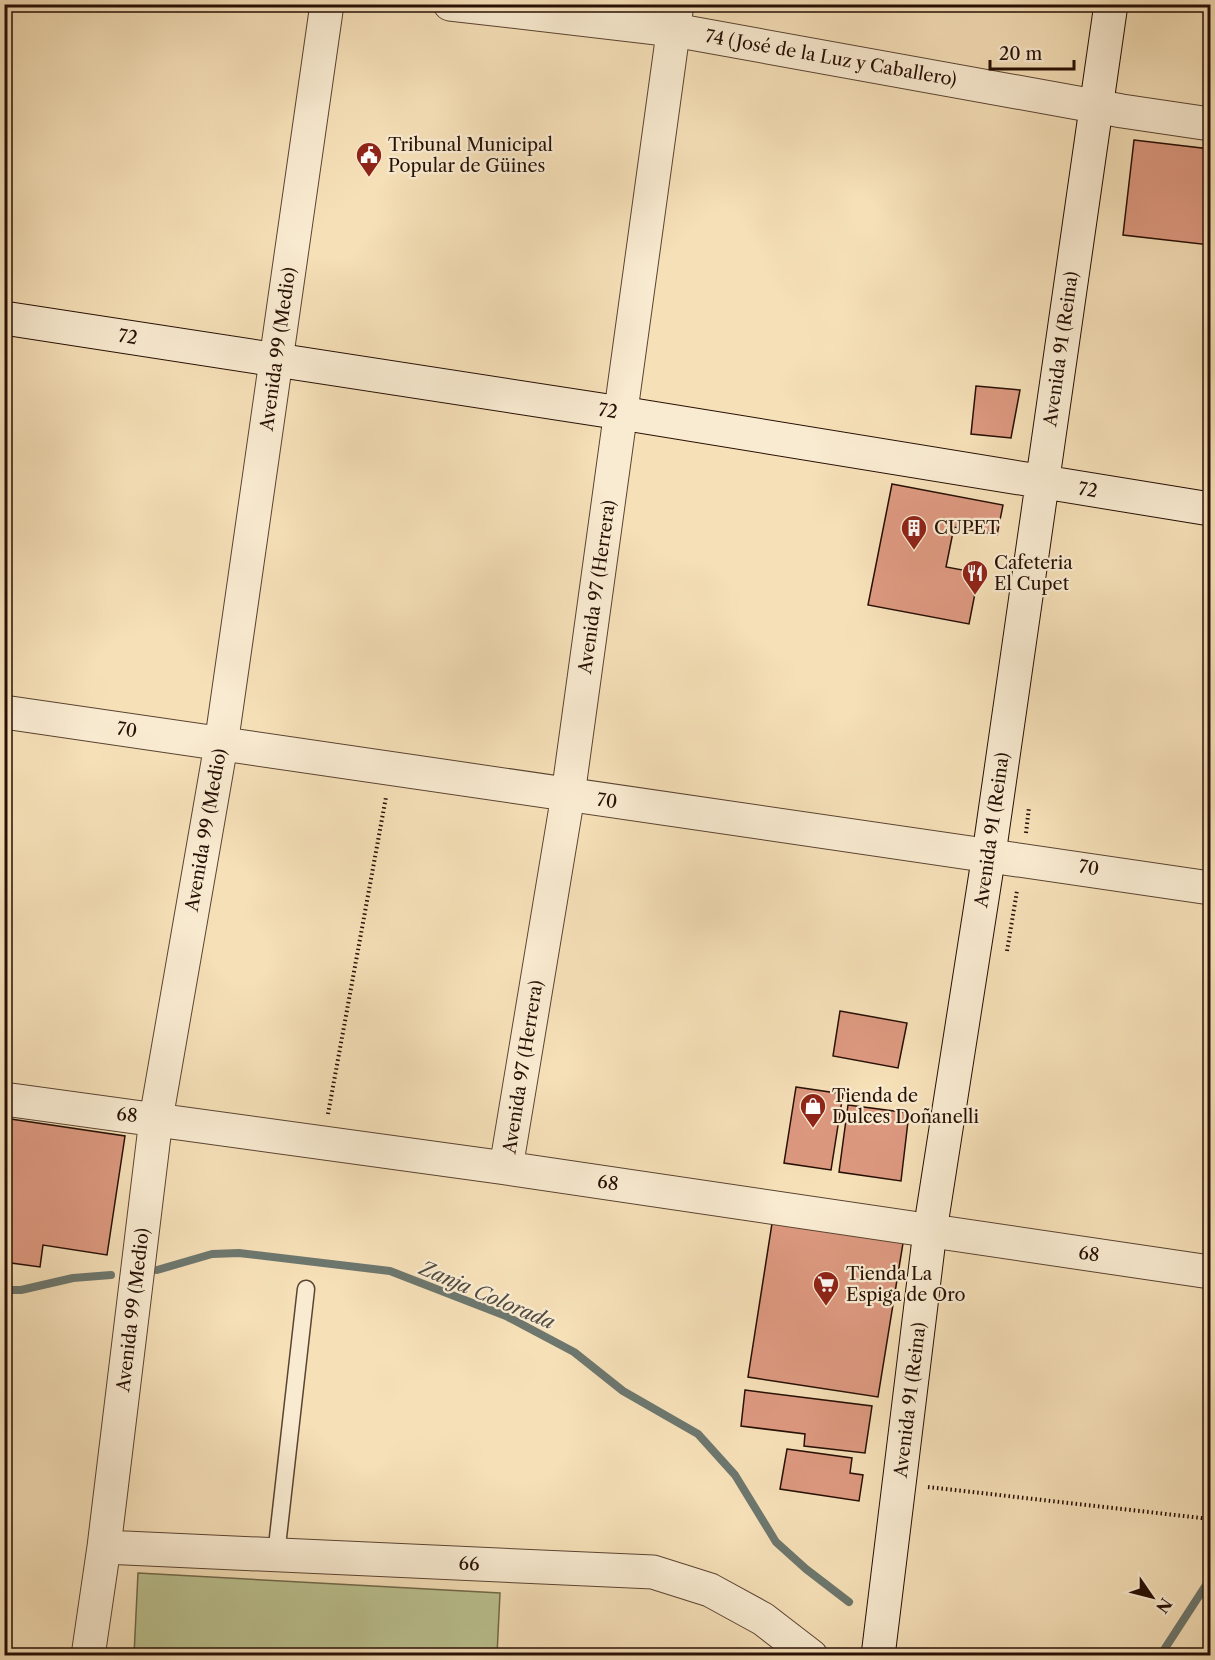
<svg xmlns="http://www.w3.org/2000/svg" width="1215" height="1660" viewBox="0 0 1215 1660" font-family="'Libre Caslon Text',serif">
<style>
.green{fill:#bbc290;stroke:#70684a;stroke-width:1.5}
.lines{fill:none;stroke-linecap:round;stroke-linejoin:round}
.stream{stroke:#6d776e;stroke-width:8}
.building{fill:#dd9980;stroke:#260f04;stroke-width:1.5}
.lane-casing{stroke:#5a4331;stroke-width:19}
.street-casing{stroke:#5a4331;stroke-width:35}
.secondary-casing{stroke:#260f04;stroke-width:35}
.path{stroke:#260f04;stroke-width:4;stroke-dasharray:1.5 3;stroke-linecap:butt}
.lane{stroke:#f9ebd1;stroke-width:16}
.street{stroke:#f9ebd1;stroke-width:33}
.secondary{stroke:#f9ebd1;stroke-width:33}
.labels{text-anchor:middle;dominant-baseline:central;stroke-width:4.5;stroke-linejoin:round;paint-order:stroke}
.street-label{font-size:18px;fill:#260f04;stroke:#f9ebd1}
.poi-label{font-size:18px;fill:#260f04;stroke:#f9ebd1;text-anchor:start}
.water-label{font-size:20px;font-style:italic;fill:#504c42;stroke:#f9ebd1}
</style>
<rect width="100%" height="100%" fill="#f6e0b8"/>
<filter id="stains"><feTurbulence type="fractalNoise" baseFrequency=".00333" numOctaves="4"/><feColorMatrix values="0 0 0 0 .2 0 0 0 0 .09 0 0 0 0 .02 0 0 0 .5 -.17"/></filter>
<radialGradient id="worn" r=".72"><stop offset=".6" stop-color="#630" stop-opacity="0"/><stop offset="1" stop-color="#630" stop-opacity=".3"/></radialGradient>
<path class="green" d="M138,1573L500,1593L497,1655H134Z"/>
<g class="lines">
<path class="stream" d="M157,1270L212,1254L239,1253L390,1271L506,1316L574,1352L623,1391L698,1434L735,1475L776,1542L806,1569L849,1602
M4,1290H21L73,1278L111,1275
M1160,1656L1210,1579"/>
</g>
<path class="building" d="M1134,140L1210,149V245L1123,235Z
M976,386L1020,390L1011,438L971,434Z
M892,484L1003,505L997,535L954,527L946,567L979,573L969,624L868,605Z
M840,1011L907,1023L898,1068L833,1056Z
M796,1087L843,1094L831,1170L784,1163Z
M848,1105L909,1113L901,1181L839,1172Z
M4,1118L125,1136L107,1255L43,1245L40,1267L4,1262Z
M773,1217L904,1237L878,1397L748,1377Z
M745,1390L872,1406L865,1453L804,1446L805,1434L741,1426Z
M787,1449L852,1458L850,1473L863,1475L859,1501L780,1489Z"/>
<g class="lines">
<g class="lane-casing">
<path id="lane" d="M276,1555L306,1289"/>
</g>
<g class="street-casing">
<path id="street" d="M450,4L674,30L1122,111L1210,124
M4,712L1210,888
M4,1099L506,1168L1210,1272
M506,1168L568,795L677,4
M104,1547L653,1572L710,1590L763,1619L811,1656
M88,1656L104,1547L156,1119L221,745L327,4"/>
</g>
<g class="secondary-casing">
<path id="secondary" d="M4,318L621,413L1210,509
M878,1656L930,1231L989,854L1111,4"/>
</g>
<path class="path" d="M1026,833L1029,807
M1007,951L1017,891
M328,1114L386,797
M928,1487L1210,1519"/>
<use href="#lane" class="lane"/>
<use href="#street" class="street"/>
<use href="#secondary" class="secondary"/>
</g>
<defs>
<g id="civic-pin" transform="scale(1.35)"><path d="M0 17L-7.5 6A9.5 9.5 0 1 1 7.5 6Z" fill="#8f2418" stroke="#f9ebd1"/><path d="M-.6-6.5H3V-4.5H.6V-3L4-1V1h2V6H-6V1h2V-1L-.6-3ZM-1.2 2.5V6h2.4V2.5Z" fill="#fff"/></g>
<g id="building-pin" transform="scale(1.35)"><path d="M0 17L-7.5 6A9.5 9.5 0 1 1 7.5 6Z" fill="#8f2418" stroke="#f9ebd1"/><path d="M-4-6H4V6H1V3H-1V6H-4ZM-2.5-4.3h1.7v1.8h-1.7ZM.8-4.3h1.7v1.8H.8ZM-2.5-1h1.7V.8h-1.7ZM.8-1h1.7V.8H.8Z" fill="#fff"/></g>
<g id="restaurant-pin" transform="scale(1.35)"><path d="M0 17L-7.5 6A9.5 9.5 0 1 1 7.5 6Z" fill="#8f2418" stroke="#f9ebd1"/><path d="M-5-6h1v4h1v-4h1v4h1v-4h1v5L-1.5 .5V6h-2V.5L-5-1ZM5-6V6H3V1.5H1.5Q1.5-4 5-6Z" fill="#fff"/></g>
<g id="shop-pin" transform="scale(1.35)"><path d="M0 17L-7.5 6A9.5 9.5 0 1 1 7.5 6Z" fill="#8f2418" stroke="#f9ebd1"/><path d="M-5-2.5h2.3a2.7 3.5 0 0 1 5.4 0H5L5.5 6h-11ZM-1.5-2.5h3a1.5 2.3 0 0 0-3 0Z" fill="#fff"/></g>
<g id="supermarket-pin" transform="scale(1.35)"><path d="M0 17L-7.5 6A9.5 9.5 0 1 1 7.5 6Z" fill="#8f2418" stroke="#f9ebd1"/><path d="M-6-5.5h2.5l.6 2H6L4.5 2H-2.5L-4.4-4H-6ZM-1.5 3.2a1.3 1.3 0 1 0 .1 0ZM3 3.2a1.3 1.3 0 1 0 .1 0Z" fill="#fff"/></g>
</defs>
<g fill-rule="evenodd">
<use href="#civic-pin" x="369" y="155"/>
<use href="#building-pin" x="914" y="528"/>
<use href="#restaurant-pin" x="975" y="573"/>
<use href="#shop-pin" x="813" y="1106"/>
<use href="#supermarket-pin" x="826" y="1284"/>
</g>
<g class="labels">
<g class="street-label">
<text transform="translate(831 58) rotate(10)">74 (José de la Luz y Caballero)</text>
<text transform="translate(128 337) rotate(9)">72</text>
<text transform="translate(278 349) rotate(-82)">Avenida 99 (Medio)</text>
<text transform="translate(1061 349) rotate(-82)">Avenida 91 (Reina)</text>
<text transform="translate(608 411) rotate(9)">72</text>
<text transform="translate(1088 490) rotate(9)">72</text>
<text transform="translate(597 587) rotate(-82)">Avenida 97 (Herrera)</text>
<text transform="translate(127 730) rotate(9)">70</text>
<text transform="translate(607 801) rotate(8)">70</text>
<text transform="translate(206 830) rotate(-80)">Avenida 99 (Medio)</text>
<text transform="translate(992 830) rotate(-82)">Avenida 91 (Reina)</text>
<text transform="translate(1089 868) rotate(9)">70</text>
<text transform="translate(523 1067) rotate(-81)">Avenida 97 (Herrera)</text>
<text transform="translate(127 1115) rotate(7)">68</text>
<text transform="translate(608 1183) rotate(9)">68</text>
<text transform="translate(1089 1254) rotate(8)">68</text>
<text transform="translate(133 1310) rotate(-83)">Avenida 99 (Medio)</text>
<text transform="translate(910 1400) rotate(-83)">Avenida 91 (Reina)</text>
<text transform="translate(469 1564) rotate(3)">66</text>
</g>
<g class="poi-label">
<text x="388" y="145">Tribunal Municipal<tspan x="388" dy="21">Popular de Güines</tspan></text>
<text x="934" y="528">CUPET</text>
<text x="994" y="563">Cafeteria<tspan x="994" dy="21">El Cupet</tspan></text>
<text x="832" y="1096">Tienda de<tspan x="832" dy="21">Dulces Doñanelli</tspan></text>
<text x="846" y="1274">Tienda La<tspan x="846" dy="21">Espiga de Oro</tspan></text>
</g>
<g class="water-label">
<text transform="translate(487 1295) rotate(23)">Zanja Colorada</text>
</g>
</g>
<rect width="1215" height="1660" fill="none" stroke="#f6e0b8" stroke-width="24"/>
<rect x="6" y="6" width="1203" height="1648" fill="none" stroke="#260f04" stroke-width="3"/>
<rect x="12" y="12" width="1191" height="1636" fill="none" stroke="#260f04" stroke-width="1.5"/>
<g transform="translate(1152 1597) rotate(125)" stroke="#f9ebd1" stroke-width="4.5" paint-order="stroke">
<path d="M0-4.5L10 22L0 15L-10 22Z" fill="#260f04"/>
<text y="-9" font-size="16" font-weight="bold" text-anchor="middle" fill="#260f04">N</text>
</g>
<path d="M990 60v9h84v-9" fill="none" stroke="#260f04" stroke-width="3"/>
<text x="999" y="60" font-size="18" fill="#260f04" stroke="#f9ebd1" stroke-width="4.5" paint-order="stroke">20 m</text>
<rect width="100%" height="100%" filter="url(#stains)"/>
<rect width="100%" height="100%" fill="url(#worn)"/>
</svg>
